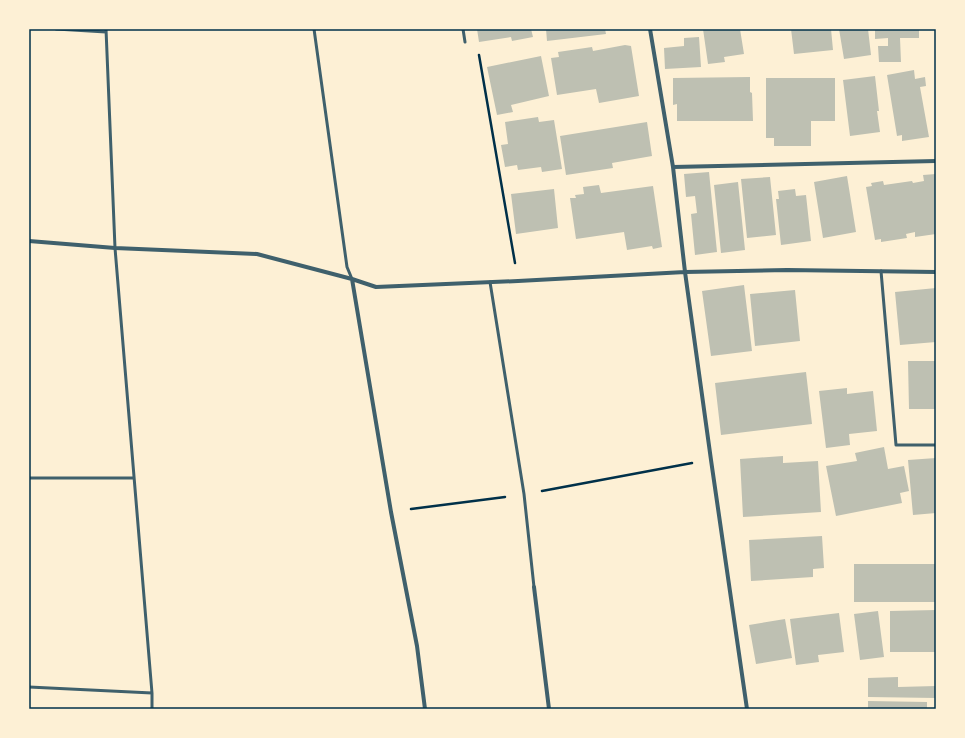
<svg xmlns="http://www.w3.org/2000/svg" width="965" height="738" viewBox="0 0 965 738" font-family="Inter,sans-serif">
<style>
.building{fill:#bec0b2}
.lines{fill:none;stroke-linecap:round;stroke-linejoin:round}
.path{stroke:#003049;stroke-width:2.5}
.service{stroke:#3f606c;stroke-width:3}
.minor{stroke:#3f606c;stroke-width:4}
.neatline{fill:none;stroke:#003049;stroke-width:1.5}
</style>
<rect width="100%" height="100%" fill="#fdf0d5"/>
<path class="building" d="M477,29H531L533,37L512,41L511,37L479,42Z
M546,29H605L606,34L547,41Z
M703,29H740L744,54L724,57L725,62L708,64Z
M791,29H831L833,50L794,54Z
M839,29H868L871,55L844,59Z
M875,29H919V38H900L901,62H879L878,46H888V38L875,39Z
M699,37L701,67L665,69L664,48L684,46V38Z
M625,45L631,46L639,96L599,103L596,89L557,95L551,58L559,57L558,52L592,47L593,51Z
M541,56L549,96L511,105L513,112L497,115L487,67Z
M914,70L915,79L925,77L926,86L920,87L929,137L902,141V135L897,136L887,75Z
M875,76L879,111H877L880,132L850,136L843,80Z
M750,77V92L752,93L753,121H677V104L673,105V78Z
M766,78H835V121H811V146H774V138H766Z
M538,117L539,122L554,120L562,169L542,172L541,167L518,170L517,165L505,167L501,145L508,144L505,122Z
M647,122L652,156L612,163L613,168L566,175L560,136Z
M709,172L717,252L695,255L691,214L697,213L695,196L686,197L684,174Z
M936,174V234L915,237V232L906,234L907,238L881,242V239L875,240L866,187L872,186L871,183L883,181L884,185L912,181L913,183L924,181L923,175Z
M847,176L856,232L823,238L814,182Z
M770,177L776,235L747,238L741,179Z
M738,182L745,250L721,253L714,185Z
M599,185L601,193L653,186L662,247L653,249L652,246L627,250L624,232L576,239L570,198H576L575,195L584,194L583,187Z
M554,189L558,228L516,234L511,194Z
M795,189L796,196L806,195L811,241L781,245L776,199H779L778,191Z
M744,285L752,351L711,356L702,291Z
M936,288V342L900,345L895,292Z
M795,290L800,341L755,346L750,294Z
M908,361H936V409H909Z
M806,372L812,424L721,435L715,383Z
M847,388V394L873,391L877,431L849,434L850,445L826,448L819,391Z
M884,447L888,469L904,466L909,491L900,493L902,503L836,516L826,466L857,461L855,453Z
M783,456V463L818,461L821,512L743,517L740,459Z
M936,458V513L913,515L908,460Z
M822,536L824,568L813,569V577L751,581L749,540Z
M854,564H936V602H854Z
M936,610V652H890V611Z
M878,611L884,657L860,660L854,614Z
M839,613L844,652L818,655L819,662L796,665L790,619Z
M785,619L792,658L756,664L749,625Z
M898,677V687L936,686V698L868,697V678Z
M868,701L927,702V709H868Z"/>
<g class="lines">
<path class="path" d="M479,55L515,263
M542,491L692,463
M411,509L505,497"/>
<path class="service" d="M56,29L106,32
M106,29L115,248L152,693V709
M314,29L347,267L352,279
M463,29L465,42
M881,271L896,445H936
M490,282L524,494L534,587
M29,478H134
M29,687L152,693"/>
<path class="minor" d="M650,29L673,167L685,272L711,460L747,709
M673,167L936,161
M29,241L115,248L257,254L352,279L376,287L518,281L685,272L787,270L936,272
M352,279L391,512L417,646L425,709
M534,587L549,709"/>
</g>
<rect width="965" height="738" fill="none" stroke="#fdf0d5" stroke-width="60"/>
<rect x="30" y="30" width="905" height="678" class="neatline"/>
</svg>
